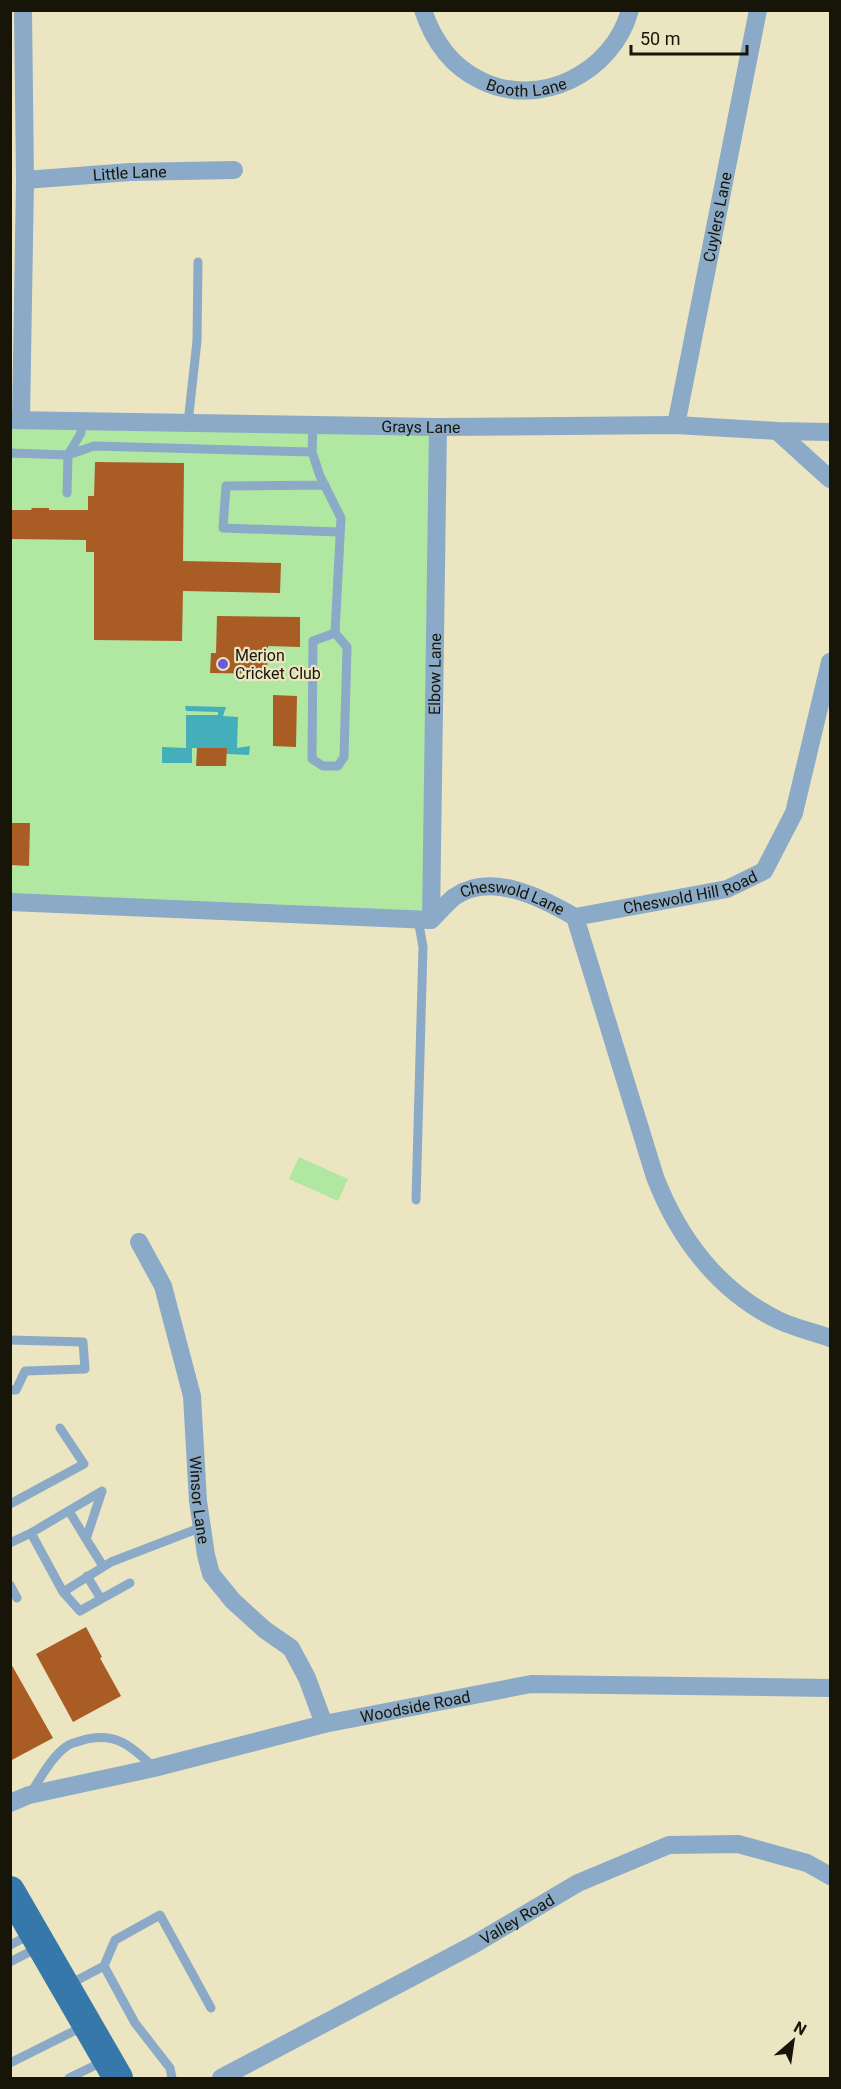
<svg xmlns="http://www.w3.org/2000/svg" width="841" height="2089" viewBox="0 0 841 2089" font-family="Roboto,sans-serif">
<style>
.green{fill:#b0e8a2}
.water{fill:#44aebb}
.building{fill:#aa5c25}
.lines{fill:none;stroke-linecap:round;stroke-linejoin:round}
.lane{stroke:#8aaac7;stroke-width:9}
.street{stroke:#8aaac7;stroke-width:18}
.primary{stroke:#3778ab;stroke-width:30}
.poi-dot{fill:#6b5cd6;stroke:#ebe5c2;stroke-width:2}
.labels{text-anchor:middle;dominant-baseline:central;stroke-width:4.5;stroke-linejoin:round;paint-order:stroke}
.street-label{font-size:16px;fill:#171508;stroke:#ebe5c2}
.poi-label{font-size:16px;fill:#171508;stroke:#ebe5c2;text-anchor:start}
</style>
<rect width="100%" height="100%" fill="#ebe5c2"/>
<path class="green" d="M11,422L438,427L431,920L11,901Z
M299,1157L348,1179L338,1201L289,1179Z"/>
<path class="water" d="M185,706L226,707L223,716L238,717L237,748L250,746L249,755L227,754L226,748H192V763H162V747L186,748V715H218V712L186,711Z"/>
<path class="building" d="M95,462L184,463L183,561L281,563L280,593L183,591L182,641L94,640V552H86V540L10,539V510H31L32,508H49V510H88V496H94Z
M217,616L300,617V647L268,646L267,674L210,673L211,653H216Z
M273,695L297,696L296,747L273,746Z
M197,748H227L226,766H196Z
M10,823H30L29,866L10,865Z
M86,1627L102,1657L100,1658L121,1696L73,1722L36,1654Z
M10,1662L53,1738L10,1761Z"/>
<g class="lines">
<path class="lane" d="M188,423L197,341L198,262
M313,425L312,452L320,476L341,518L335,633L347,647L344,757L338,766H323L312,759L313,641L335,633
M10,453L68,455L67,493
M68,455L94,446L312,452
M68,455L81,433V421
M325,485L226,486L223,528L340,532
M416,1200L423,947L418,919
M10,1340L83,1342L85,1369L25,1371L16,1390H10
M10,1504L84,1464L60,1428
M69,1511L86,1539
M31,1533L102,1491L86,1539L103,1566
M10,1543L31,1533L63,1592L111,1562L202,1527
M87,1576L101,1599L130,1583
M10,1585L17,1598
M63,1592L80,1611L101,1599
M30,1794C41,1778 51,1757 67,1746C71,1743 76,1742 80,1741C114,1730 132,1746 154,1768
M10,1945L30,1935
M10,1962L37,1948
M104,1966L135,2023L170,2068L172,2078
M68,1985L104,1966L115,1940L160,1915L211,2008
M10,2063L84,2026
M69,2078L104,2061"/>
<g class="street">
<path id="s1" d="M423,10C433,40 451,66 480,80C539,110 613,73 630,10"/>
<path id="s2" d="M25,180L130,172L234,170"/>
<path id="s3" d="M10,420L438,427L676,425L777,431L830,432"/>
<path d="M21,420L25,180L23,10"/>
<path id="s4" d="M676,425L758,10"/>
<path d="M777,431L830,479"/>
<path id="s5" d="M10,902L431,920C438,913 446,904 454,897C491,871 542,898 575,917L655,1177C678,1237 718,1291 778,1320C795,1328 813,1332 830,1338"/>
<path id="s6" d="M575,917L727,889L764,871L794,813L830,662"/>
<path id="s7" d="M431,920L438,427"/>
<path id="s8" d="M139,1242L163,1286L192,1396L198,1501L206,1555L211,1574L233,1601L265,1630L291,1648L307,1678L324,1724"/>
<path id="s9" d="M10,1803L29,1795L154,1768L324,1724L531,1684L830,1688"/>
<path id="s10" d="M221,2078L473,1945L578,1883L669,1845L738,1844L807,1863L830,1876"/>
</g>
<path class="primary" d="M10,1891L118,2078"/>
</g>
<circle class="poi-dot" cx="223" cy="664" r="6"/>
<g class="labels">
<g class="street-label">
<text stroke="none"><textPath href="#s1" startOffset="141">Booth Lane</textPath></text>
<text stroke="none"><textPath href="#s2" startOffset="105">Little Lane</textPath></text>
<text stroke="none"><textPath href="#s4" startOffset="212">Cuylers Lane</textPath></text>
<text stroke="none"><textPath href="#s3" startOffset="411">Grays Lane</textPath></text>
<text stroke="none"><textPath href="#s7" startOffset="246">Elbow Lane</textPath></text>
<text stroke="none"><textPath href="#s6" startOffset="118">Cheswold Hill Road</textPath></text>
<text stroke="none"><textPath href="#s5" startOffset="516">Cheswold Lane</textPath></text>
<text stroke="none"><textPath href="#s8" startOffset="268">Winsor Lane</textPath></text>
<text stroke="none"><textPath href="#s9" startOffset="417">Woodside Road</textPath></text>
<text stroke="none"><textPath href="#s10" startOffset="336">Valley Road</textPath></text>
</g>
<g class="poi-label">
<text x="235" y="655">Merion<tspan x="235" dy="18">Cricket Club</tspan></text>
</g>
</g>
<rect width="841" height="2089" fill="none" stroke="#171508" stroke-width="24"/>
<g transform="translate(793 2041) rotate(29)" stroke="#ebe5c2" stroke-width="4.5" paint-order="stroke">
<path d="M0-4.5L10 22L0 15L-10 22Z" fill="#171508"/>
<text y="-9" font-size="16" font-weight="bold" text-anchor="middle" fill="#171508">N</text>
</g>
<path d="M631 45v9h116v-9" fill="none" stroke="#171508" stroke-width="3"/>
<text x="640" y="45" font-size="18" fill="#171508" stroke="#ebe5c2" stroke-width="4.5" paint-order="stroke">50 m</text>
</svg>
